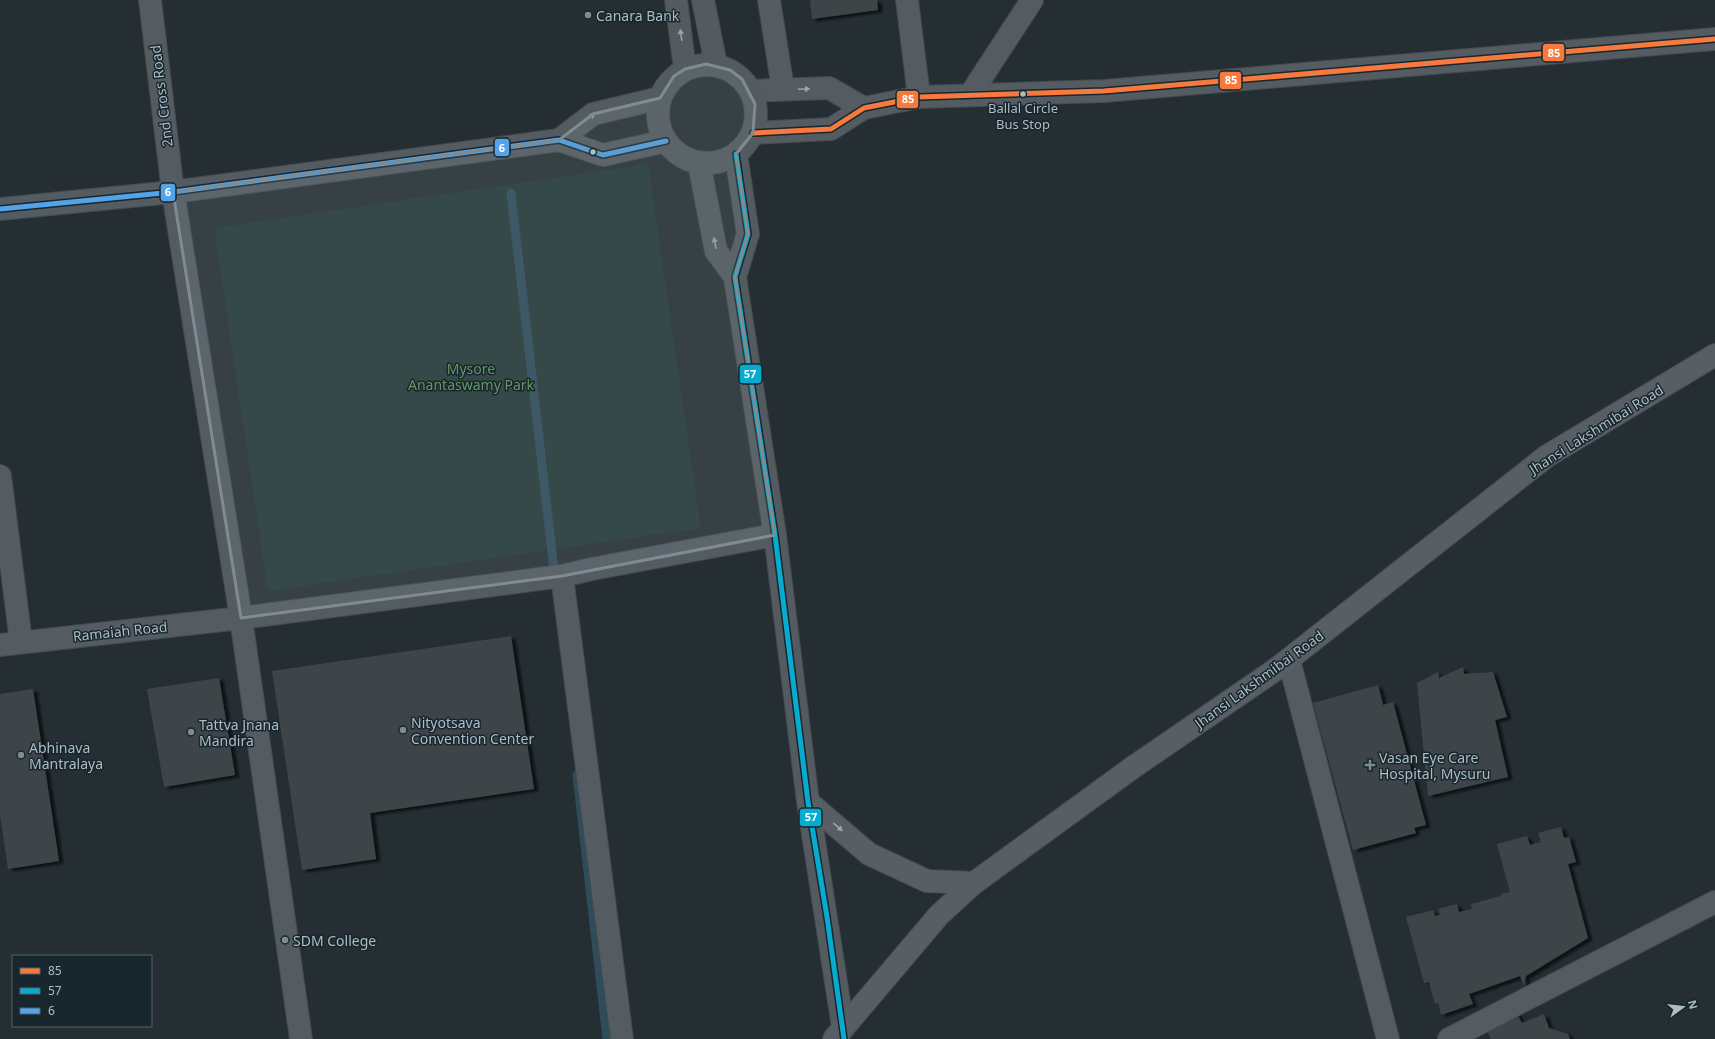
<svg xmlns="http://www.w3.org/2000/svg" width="1715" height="1039" viewBox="0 0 1715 1039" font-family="'Noto Sans',sans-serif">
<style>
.green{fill:#223936}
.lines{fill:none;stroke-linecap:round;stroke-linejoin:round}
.stream{stroke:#2f4c5b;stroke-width:9}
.building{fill:#3d4549;filter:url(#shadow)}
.minor-casing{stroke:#424a4d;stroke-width:24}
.tertiary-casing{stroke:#424a4d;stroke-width:24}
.secondary-casing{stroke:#424a4d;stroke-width:24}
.primary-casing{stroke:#424b4f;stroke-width:24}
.minor{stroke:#545c62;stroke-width:22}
.tertiary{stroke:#545c62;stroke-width:22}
.secondary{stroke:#535b60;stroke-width:22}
.primary{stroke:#575f64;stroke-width:22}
.bus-1-casing{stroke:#18262d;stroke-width:8}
.bus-2-casing{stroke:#18262d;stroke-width:8}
.bus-3-casing{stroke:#18262d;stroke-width:8}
.bus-1{stroke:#f6793e;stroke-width:5}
.bus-2{stroke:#06acd0;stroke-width:5}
.bus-3{stroke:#53a3e8;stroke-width:5}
.oneway{fill:#96a4ac}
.oneway2{fill:#97a5ad}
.oneway3{fill:#98a6ae}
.marked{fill:#7d8b92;fill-opacity:0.2;stroke:#7d8b92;stroke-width:3;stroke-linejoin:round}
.poi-dot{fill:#7d8b92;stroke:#18262d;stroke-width:1.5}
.bus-dot{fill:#adbdc6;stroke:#18262d;stroke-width:1.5}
.labels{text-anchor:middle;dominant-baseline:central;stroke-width:3;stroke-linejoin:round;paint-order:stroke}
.bus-label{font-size:13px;fill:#adbdc6;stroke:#18262d}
.poi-label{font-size:14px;fill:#adbdc6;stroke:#18262d;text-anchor:start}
.street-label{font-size:14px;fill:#adbdc6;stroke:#18262d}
.park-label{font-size:14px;fill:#659764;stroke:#18262d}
.line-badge{stroke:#18262d;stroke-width:1.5}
.badge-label{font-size:11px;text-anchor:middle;font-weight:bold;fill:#fff}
</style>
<defs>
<filter id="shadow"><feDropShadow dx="4.5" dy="2.5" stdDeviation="1" flood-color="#0009"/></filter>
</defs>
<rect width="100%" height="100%" fill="#252e32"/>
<path class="green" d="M648,164L701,528L268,591L214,228Z"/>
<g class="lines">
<path class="stream" d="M511,193L555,578
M577,775L607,1039"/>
</g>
<path class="building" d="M810,0H877L878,10L812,19Z
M511,636L534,789L370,813L376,859L302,870L272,671Z
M1463,667L1464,674L1493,672L1507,717L1495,720L1508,777L1428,796L1417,683L1438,672L1439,678Z
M219,678L235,775L164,787L147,689Z
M1378,685L1383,705L1393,702L1426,825L1414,828L1416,833L1353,850L1313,703Z
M33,689L59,861L8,869L0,815V694Z
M1561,827L1564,838L1569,837L1576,862L1568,864L1588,938L1526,976L1524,986L1520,976L1469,994L1473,1004L1441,1015L1438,1003L1435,1004L1429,982L1424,983L1406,917L1433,910L1435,916L1440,915L1438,909L1457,904L1459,912L1472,909L1471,904L1501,896L1500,894L1510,892L1497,844L1527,836L1530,845L1541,842L1538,833Z
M1514,1008L1522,1023L1544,1014L1549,1028L1568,1034L1570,1039H1491L1483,1024Z"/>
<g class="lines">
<g class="minor-casing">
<path id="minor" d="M150,0L173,192L241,618L301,1039
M769,0L783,89
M907,0L919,97
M0,476L21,642
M562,576L622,1039
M0,645L241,618L562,576L592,569L775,535
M1289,660L1388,1039
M1449,1039L1715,902"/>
</g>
<g class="tertiary-casing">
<path id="tertiary" d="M751,91L829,88L864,108
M970,95L1032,0
M753,133L831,129L864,108L919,97L1104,91L1715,39
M559,140L593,114L660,98
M0,209L173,192L559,140L603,155L666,141"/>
</g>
<g class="secondary-casing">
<path id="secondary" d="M676,0L685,69
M703,0L716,65
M658 114a49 49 0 1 1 98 0a49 49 0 1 1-98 0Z
M736,154L748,234L735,277L775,535L808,802L843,1027
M699,163L716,251L735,277"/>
</g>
<g class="primary-casing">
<path id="primary" d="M808,802L869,854L927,881L974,883
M834,1039L939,915L974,883L1132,768L1275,670L1547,456L1715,355"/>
</g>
<use href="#minor" class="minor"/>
<use href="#tertiary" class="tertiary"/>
<use href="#secondary" class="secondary"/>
<use href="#primary" class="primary"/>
<g class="bus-1-casing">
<path id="bus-1" d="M753,133L831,129L864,108L919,97L1104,91L1715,39"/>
</g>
<g class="bus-2-casing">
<path id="bus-2" d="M736,154L748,234L735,277L775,535L808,802L827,917L844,1039"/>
</g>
<g class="bus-3-casing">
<path id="bus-3" d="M0,209L173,192L559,140L603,155L666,141"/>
</g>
<use href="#bus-1" class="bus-1"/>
<use href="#bus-2" class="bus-2"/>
<use href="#bus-3" class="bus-3"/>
</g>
<defs><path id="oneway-solid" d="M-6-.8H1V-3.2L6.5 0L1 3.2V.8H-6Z"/></defs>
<g class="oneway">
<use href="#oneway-solid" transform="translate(681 35) rotate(-98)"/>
<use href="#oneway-solid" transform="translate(715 243) rotate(-101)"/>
</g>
<g class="oneway2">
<use href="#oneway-solid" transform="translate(804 89) rotate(-2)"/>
<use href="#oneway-solid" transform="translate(590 117) rotate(-32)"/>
</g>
<use class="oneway3" href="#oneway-solid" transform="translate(838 827) rotate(41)"/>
<path class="marked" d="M706,64L730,70L742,79L755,104L753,133L736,154L748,234L735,277L775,535L562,576L241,618L173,192L559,140L593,114L660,98L674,76L685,69Z"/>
<g class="poi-dot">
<circle cx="588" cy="15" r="4"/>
<circle cx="403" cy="730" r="4"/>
<circle cx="191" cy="732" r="4"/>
<circle cx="21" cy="755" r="4"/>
<path d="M1368 759h4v4h4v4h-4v4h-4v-4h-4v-4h4z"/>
<circle cx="285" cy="940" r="4"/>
</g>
<g class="bus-dot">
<circle cx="1023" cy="94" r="3.5"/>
<circle cx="593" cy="152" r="3.5"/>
</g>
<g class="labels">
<g class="bus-label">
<text x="1023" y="108">Ballal Circle<tspan x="1023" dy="16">Bus Stop</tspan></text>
</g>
<g class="poi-label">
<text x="596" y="15">Canara Bank</text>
<text x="411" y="722">Nityotsava<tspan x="411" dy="16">Convention Center</tspan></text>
<text x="199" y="724">Tattva Jnana<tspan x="199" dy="16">Mandira</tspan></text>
<text x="29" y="747">Abhinava<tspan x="29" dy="16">Mantralaya</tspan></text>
<text x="1379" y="757">Vasan Eye Care<tspan x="1379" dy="16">Hospital, Mysuru</tspan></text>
<text x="293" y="940">SDM College</text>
</g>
<g class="street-label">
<text transform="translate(161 96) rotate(-97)">2nd Cross Road</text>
<text transform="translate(1596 429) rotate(-32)">Jhansi Lakshmibai Road</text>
<text transform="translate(120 631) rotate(-6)">Ramaiah Road</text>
<text transform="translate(1259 679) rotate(-36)">Jhansi Lakshmibai Road</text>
</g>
<g class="park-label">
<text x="471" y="368">Mysore<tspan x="471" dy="16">Anantaswamy Park</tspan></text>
</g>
</g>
<g class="line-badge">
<rect x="1542" y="43" width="23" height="19" rx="4" fill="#f6793e"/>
<rect x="1219" y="71" width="23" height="19" rx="4" fill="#f6793e"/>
<rect x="896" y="90" width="23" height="19" rx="4" fill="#f6793e"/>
<rect x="494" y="138" width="16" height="19" rx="4" fill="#53a3e8"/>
<rect x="160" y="183" width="16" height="19" rx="4" fill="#53a3e8"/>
<rect x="739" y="364" width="23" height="20" rx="4" fill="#06acd0"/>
<rect x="799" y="808" width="23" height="19" rx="4" fill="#06acd0"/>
</g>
<g class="badge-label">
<text x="1554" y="57">85</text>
<text x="1231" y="84">85</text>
<text x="908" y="103">85</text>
<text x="502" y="152">6</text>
<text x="168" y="196">6</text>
<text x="750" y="378">57</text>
<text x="811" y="821">57</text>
</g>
<rect x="12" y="955" width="140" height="72" fill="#18262d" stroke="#54626a"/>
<rect x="20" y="968" width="20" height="6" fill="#f6793e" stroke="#54626a"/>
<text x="48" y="975" font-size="12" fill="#adbdc6">85</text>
<rect x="20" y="988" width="20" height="6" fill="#06acd0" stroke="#54626a"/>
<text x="48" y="995" font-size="12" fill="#adbdc6">57</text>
<rect x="20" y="1008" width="20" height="6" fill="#53a3e8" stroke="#54626a"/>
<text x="48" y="1015" font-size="12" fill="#adbdc6">6</text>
<g transform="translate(1683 1007) rotate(75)" stroke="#18262d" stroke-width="3" paint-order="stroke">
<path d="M0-3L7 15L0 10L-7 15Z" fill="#adbdc6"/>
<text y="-6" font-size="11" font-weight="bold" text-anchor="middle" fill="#adbdc6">N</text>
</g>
</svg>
